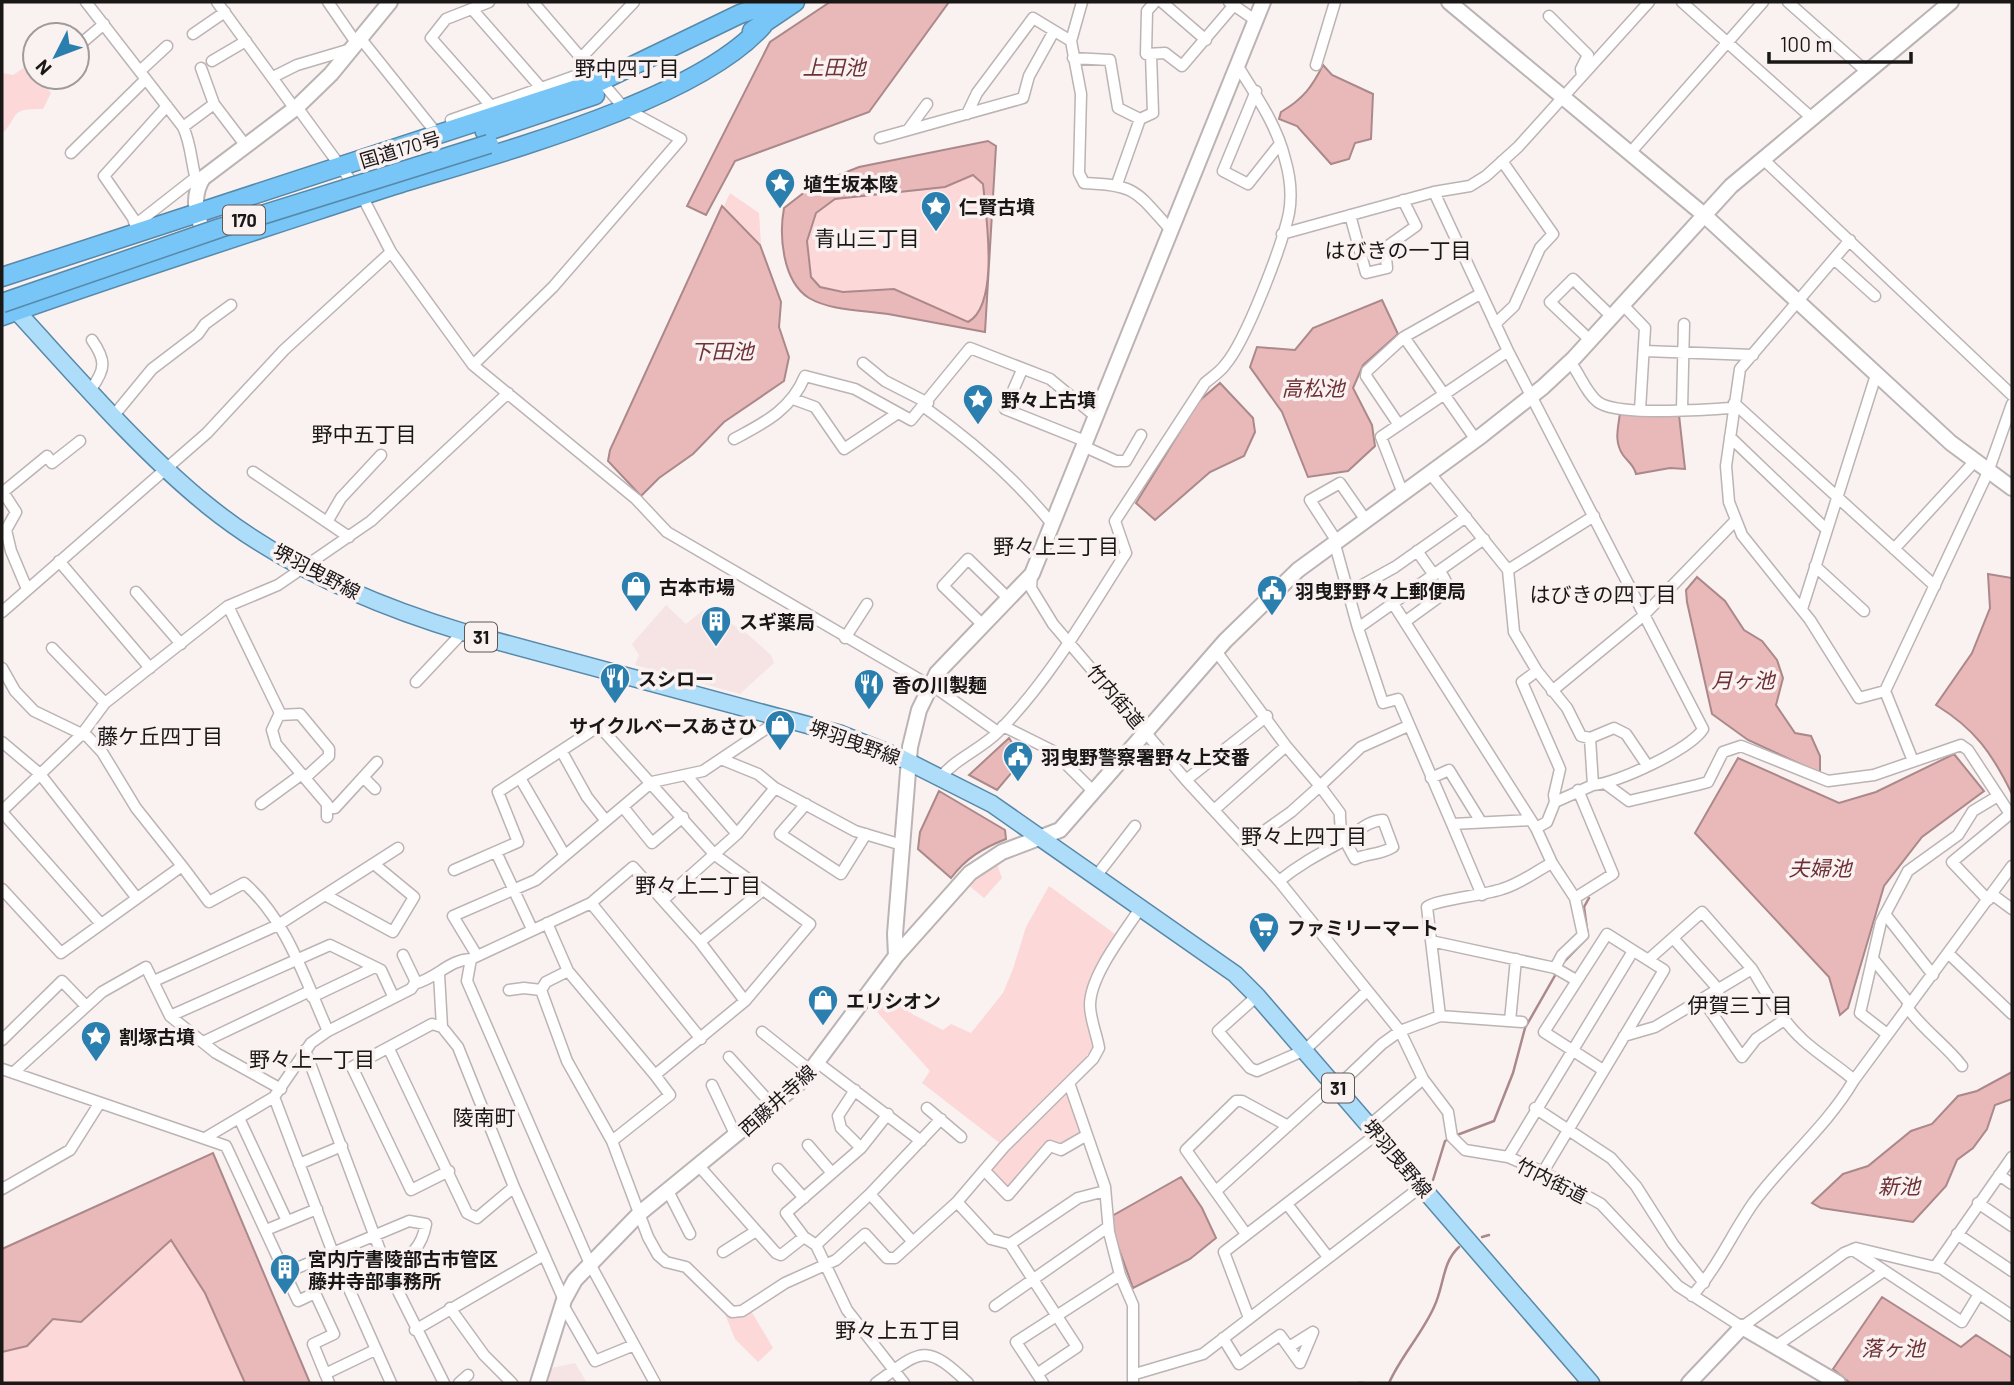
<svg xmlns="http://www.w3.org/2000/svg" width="2014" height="1385" viewBox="0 0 2014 1385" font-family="Barlow,'Noto Sans JP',sans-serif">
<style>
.built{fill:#f6e4e4}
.green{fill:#fcd8d9}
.water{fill:#e9b9ba;stroke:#ab8889;stroke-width:2;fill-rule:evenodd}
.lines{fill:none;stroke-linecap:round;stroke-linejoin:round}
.stream{stroke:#ab8889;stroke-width:2.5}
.street-casing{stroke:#bcb4b4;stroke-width:13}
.secondary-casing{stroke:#bcb4b4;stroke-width:18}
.primary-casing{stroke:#5789a9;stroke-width:19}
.highway-casing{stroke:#5789a9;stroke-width:21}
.street{stroke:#fff;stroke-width:10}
.secondary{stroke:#fff;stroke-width:14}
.primary{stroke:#aeddfa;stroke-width:16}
.highway{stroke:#78c6f7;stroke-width:18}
.highway-bridge-casing{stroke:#5789a9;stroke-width:21;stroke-linecap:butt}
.highway-bridge{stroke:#78c6f7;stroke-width:18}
.labels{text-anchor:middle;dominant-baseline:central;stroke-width:7;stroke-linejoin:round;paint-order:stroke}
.shield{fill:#faf1f1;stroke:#5d5858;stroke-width:2}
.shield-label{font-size:18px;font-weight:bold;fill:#1a1717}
.street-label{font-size:19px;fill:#1a1717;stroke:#faf1f1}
.poi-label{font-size:19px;font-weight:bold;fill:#1a1717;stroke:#faf1f1;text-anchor:start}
.water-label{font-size:21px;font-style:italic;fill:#6d3136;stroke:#faf1f1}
.neighbourhood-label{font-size:21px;fill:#1a1717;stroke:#faf1f1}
</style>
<rect width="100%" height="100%" fill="#faf1f1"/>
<path class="built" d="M666,605L686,624L703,610L712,612L745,632L771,655L774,663L740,694L635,665L639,655L632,644Z
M575,1363L587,1383H543L547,1369Z"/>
<path class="green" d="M28,65L51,93L43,109C8,109 21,114 2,134V73L13,75Z
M973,175L983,184C986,216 1000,304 968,323L894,289L843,292L820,287L811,277L807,241L816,213L835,199L945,187Z
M730,193L759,213L761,245L724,206Z
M997,864L1002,878L984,898L967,884L985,868Z
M1049,886L1115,934L1087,992L1084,1006L1093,1048L1067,1081L1001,1144L922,1083L930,1071L869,1003L882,991L914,1015L943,1030L951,1024L971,1033L1003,993L1013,969L1026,927Z
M1068,1088L1083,1134L1061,1147L1056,1143L1048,1144L1008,1191L988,1171L1007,1147Z
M171,1240L205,1293L245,1383H2V1352L28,1346L53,1319L81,1322Z
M723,1309H750L773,1348L758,1362L735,1339Z"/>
<path class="water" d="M830,2H949L869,112L735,161L706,215L687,206L770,42Z
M1323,65L1332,75L1373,94L1371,139L1355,143L1349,159L1331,164L1297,126L1279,119L1281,112C1303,99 1312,87 1323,65Z
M988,141L996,146L985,332C953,326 921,320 888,314C864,310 831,311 809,298C782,281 779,235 784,208L814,185L859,167ZM973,175L983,184C986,215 1000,305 968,322L894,289L843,292L820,287L811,277L807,241L816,213L835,199L945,187Z
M722,206L760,245L781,302L779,327L789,357L784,381L724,422L693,454L659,478L641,496L608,461L610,450Z
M1382,300L1398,334L1363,365L1353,388L1372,425L1375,446L1348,471L1308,477L1282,412L1250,367L1257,347L1295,350L1313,328Z
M1220,383L1253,418L1255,432L1244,456L1210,472L1155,520L1136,503L1198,402Z
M1620,412L1679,415L1685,469L1670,468L1636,474C1634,465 1628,462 1623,455C1613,440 1619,426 1620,412Z
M1988,574L2012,578V794C1992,753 1975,729 1936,705L1972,653L1990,608Z
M1697,577L1725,601L1744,630L1762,641L1777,660L1783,678L1776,705L1795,733L1811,736L1820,756V773L1748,740L1712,714L1687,602L1686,590Z
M1009,738L1023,759L997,790L969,775Z
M1954,754L1984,791L1922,837L1884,886L1848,1008L1840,1015L1829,977L1695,833L1738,758L1839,803L1876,792Z
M939,791L1005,830L1006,839C983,848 966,858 951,878L918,849L920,832Z
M2012,1072V1099L1995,1105L1987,1129L1973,1148L1957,1160L1946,1186L1913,1222L1821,1208L1812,1203L1843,1174L1868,1166L1911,1131L1932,1124L1958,1096L1977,1091Z
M213,1153L310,1383H245L205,1293L171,1240L81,1322L53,1319L27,1346L2,1352V1249Z
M1181,1177L1202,1208L1216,1238L1190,1259L1133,1288L1115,1238L1112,1216Z
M1882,1297L1961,1347L1976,1335L2012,1358V1383H1850L1833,1369Z"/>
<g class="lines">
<path class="stream" d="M1563,963L1588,937L1584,907L1589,898
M1457,1135L1494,1121L1513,1073L1525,1028L1557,972
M1433,1180L1445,1141L1451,1138
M1482,1237L1489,1235
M1358,1383H1363
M1389,1383C1401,1356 1422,1334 1434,1307C1444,1287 1442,1262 1459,1247"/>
<g class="street-casing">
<path id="street" d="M86,2L183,127C192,145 191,167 198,186
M217,2L295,109
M328,2L357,44
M489,2L446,19L431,38L492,107
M1082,2L1071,41L1081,94L1079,173L1084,183C1136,185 1136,191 1169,228
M1155,2L1147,11L1146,54L1165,53L1182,66L1234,5
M1162,2L1206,40
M1229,2L1255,20
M1682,2L1813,119
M1788,2L1867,72
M472,9L542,89
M1549,16L1588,55L1581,69L1582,76
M193,34L225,12
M361,39L437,134
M77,47L104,24
M581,58L634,2
M1073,58L1110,60L1118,108L1140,119L1153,113L1151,54
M212,61L246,41
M1316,65L1335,2
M201,68L214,104
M140,71L167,46
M273,77L297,65L351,49
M1256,91L1223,171L1248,184L1279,145
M297,107L362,196L391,252L473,365L636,499L667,532L929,685
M967,114L977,93L1033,18L1071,41
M183,127L214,104L246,146
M453,128L451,120L592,70
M908,130L927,104
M880,138L1023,98L1029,76L1054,31
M71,153L146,79
M1630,153L1763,2
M1763,159L2012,395
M1117,184L1140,119
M1434,192L1508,351L1703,729C1691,749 1616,784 1593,785
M1350,215L1366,273L1387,268L1385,248L1416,226L1403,200
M135,225L195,178
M137,231L133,218L104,176L167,106
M1282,234L1434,192L1470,186L1486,176L1518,147L1649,2
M1850,240L1740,369L1726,466L1729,502L1742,535L1810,620L1859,698L1885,691
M1834,259L1875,296
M1622,304L1645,328L1640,410
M1495,324L1514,306L1540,248L1553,234L1502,161
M1404,337L1476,440
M1590,340L1550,302L1573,279L1611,316
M1644,351L1753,355
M1570,362C1580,374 1586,393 1598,402C1618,417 1706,409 1734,408
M863,363L885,381L928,403
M473,365L553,287L681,139L624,108L533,2
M1022,370L1005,409L1085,441
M91,389C106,369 106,360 92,340
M793,399L815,407L844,449L898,413
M1734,403L1935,586
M924,407C972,441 1015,478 1052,524
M1682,409L1684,324
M115,414L152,369L198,334L205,324L231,305
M1399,425L1366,376L1367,371L1404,337L1480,294
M1730,437L1827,530
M734,439C764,423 791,410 805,376L855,389L911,420L970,348L1050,379L1095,416
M1083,446L1116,461H1126L1141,435
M253,472L349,537
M1429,472L1508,570L1514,632L1537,671L1567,708L1581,736L1590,738L1614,728L1626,734L1647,765
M1402,491L1381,437L1508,351
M3,492L16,512L6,530L11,551L27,589
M2,493L47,456L52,463L80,441
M327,522L341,498L381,455
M1336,540L1310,500L1340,483L1365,519
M1334,541L1358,628L1484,539
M1894,549L1975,461
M1417,551L1434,575
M59,561L150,668
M1815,566L1864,611
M1508,570L1594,516
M1032,574L1031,588L1053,624L1186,780L1279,881L1400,1031L1423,1079L1448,1112L1452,1137L1465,1150L1508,1157L1543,1172L1601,1204L1678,1286L1742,1327L1844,1253L1856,1248L1935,1267L2012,1157
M136,592L181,644
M1348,593L1395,567L1466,517
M1394,605L1536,828L1552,863
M228,606L280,713L272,730L276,744L327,804V817
M1802,609L1876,375
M2,612L207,433L284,350L391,252
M1406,621L1450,589L1440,571
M983,625L943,586L968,559L1008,598
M1358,628L1383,703L1398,699L1452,824
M845,638L867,604
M52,648L105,703
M1216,651L1286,746
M2,668L15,691L34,711L88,737L102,752L136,808L182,866L61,953L2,889
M1537,671L1522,682L1560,769L1554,795L1555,802
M416,682L463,632
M930,684L998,732
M1552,691L1643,616L1735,521
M279,715L300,714L329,749V756L305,778
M1003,726L1053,751L1094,792
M2,742L40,774L136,897
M562,752L587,797L606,821
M1913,761L1885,691L1988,472L2012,404
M687,776L737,834
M363,777L375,789
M520,778L564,854
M940,778C956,758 980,750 998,732C1050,679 1087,614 1126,553L1115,521L1205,383C1212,377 1220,372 1225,365C1246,341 1282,246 1289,213C1292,196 1290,176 1285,159C1277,125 1255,94 1237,65
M1431,778L1449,770L1481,822
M1186,780L1267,716
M1606,784L1629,801L1697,785L1708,782L1723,752L1741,746L1828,781L1874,775L1961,745L1968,750L2010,814L1952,862L1988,900
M775,788L855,831L902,845
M261,804L302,774
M806,804L780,834L841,874L866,834
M327,807L335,808L377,762
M623,807L652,843L683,817
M1214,810L1286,746L1320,786L1291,812L1246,844
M2,811L82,734L105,703L228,606L278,585L371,521L508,393
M2,812L101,924
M1536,828L1547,822L1555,802L1593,785L1590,738
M496,852L532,929
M182,866L209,902L244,883C287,920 305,980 328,1031
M454,870L518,842L498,792L599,726L715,855L810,924L745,1001L655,1075L670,1095L612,1141L648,1237L658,1255L666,1262L686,1267L732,1312L742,1311L785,1283L836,1260L865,1234L887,1258H895L957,1202L1004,1147L1093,1059L1099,1048C1097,1035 1090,1019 1090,1005C1090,975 1125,932 1141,907
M1097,875L1135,826
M1279,881C1301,863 1321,853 1345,840C1359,831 1367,821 1383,820L1393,847C1380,855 1368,853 1355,859C1346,842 1339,833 1340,813L1320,786L1361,747L1408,726
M325,895L393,932L414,897L374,864
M1482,895L1452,824L1530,820
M1993,895L2012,909
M1575,898L1613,874L1578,790
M663,900L737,834L775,788L758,774L721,759
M591,903L701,1039
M1885,914L1933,975
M547,923L568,971L655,1075
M1673,938L1719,990
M700,942L763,890
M476,954L453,916L536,880L652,782L703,771L782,718
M1949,954L2012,1014
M471,959L467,981L590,1264L655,1383
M1873,959L1910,1004
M1648,960L1702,912L1752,969
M375,967L381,970L393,996
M1555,968L1576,980
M568,971L546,982L541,990L567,1061L612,1141
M439,974L442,1027
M154,981L278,925L398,848
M414,984C438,978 448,960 471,959L591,903L633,867L700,942L745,1001
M509,990L524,988L541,990
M1257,996L1218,1031L1250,1068L1257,1071L1305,1050L1367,991
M1703,1000L1742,1057L1756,1039L1784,1020
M1907,1007C1923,1030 1945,1044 1962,1066
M170,1016L330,945L375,967L312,997
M1440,1016L1522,1022
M1510,1021L1516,959
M762,1032L811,1071
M1887,1034L1860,1013L1881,922L1908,871L1958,835L1973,811L1998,796
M1624,1036L1655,1027L1752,969C1767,994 1781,1020 1803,1040C1818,1054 1837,1065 1854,1080L2012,866
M2,1040L62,981L86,1006
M203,1042L310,991
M389,1049L467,1213L477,1218L514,1187L564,1300
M305,1050L387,1269L444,1383
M729,1057L773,1106
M818,1063L921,1141
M2,1069L226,1146L298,1301L315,1293L334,1334L313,1344L329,1383
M13,1073L102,992L146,967L170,1016L216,1053L281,1089
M1069,1083L1105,1187L1109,1232L1120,1275L1133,1305V1383
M712,1085L736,1136
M1337,1087L1382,1044L1400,1031L1440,1016L1427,907C1435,900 1486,895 1502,889C1520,884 1536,871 1552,863L1575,898L1583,935L1562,955L1555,968L1431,941
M855,1090L838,1116L841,1128L861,1148
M274,1097L333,1253L391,1383
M927,1108L961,1137
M1535,1108L1611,1158L1636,1186L1673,1244L1704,1283
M888,1114L861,1148L786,1213L804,1237L816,1245L847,1310L904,1383
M239,1118L287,1221
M1370,1125L1423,1079
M205,1138L274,1097L311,1043L328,1031L411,989L416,982L403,955
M808,1145L832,1173
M1508,1157L1633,951
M299,1164L342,1146
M699,1166L776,1253L781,1255L804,1237
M778,1169L804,1198
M449,1171L411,1190L352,1067L432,1024L442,1027L458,1047L514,1187
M985,1171L1008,1195L1050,1146L1061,1150L1087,1135
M1543,1172L1664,970L1607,934L1544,1032L1603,1070
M1999,1175L2012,1184
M2,1189L70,1150L99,1104
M668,1191L690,1234
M1216,1191L1334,1084
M870,1194L913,1242
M957,1202L991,1239L1010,1244L1078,1198L1105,1191
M1978,1203L2012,1226
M1287,1204L1328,1257
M266,1230L317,1209
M1246,1234L1186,1150L1236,1101H1242L1288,1126
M1957,1234L2012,1271
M1010,1244L1077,1347L1037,1374
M816,1245L870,1194L941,1119
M1853,1250L1962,1322L1979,1294
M723,1252L756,1231
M1935,1267L1941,1268L2012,1316
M285,1273L409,1221L426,1224C421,1251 409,1256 387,1269
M1692,1296C1718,1267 1732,1233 1754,1202C1786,1159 1827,1126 1854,1080
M563,1305L595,1361L634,1345
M995,1306L1108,1227
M450,1308L484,1355L512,1383
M1249,1318L1224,1252L1377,1134
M415,1330L544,1255
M1223,1338L1239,1364L1280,1335L1300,1363
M1776,1346L1884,1271
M1289,1347L1313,1332
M1300,1363L1313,1332
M325,1374L375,1350
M1135,1374L1203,1354L1422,1186
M459,1383L468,1375
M876,1383C921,1351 924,1341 968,1383
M1043,1383L1016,1342L1120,1275"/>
</g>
<g class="secondary-casing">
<path id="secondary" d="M1449,2L1703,214L1951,443L2012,488
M207,243C199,220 189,200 203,178L297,107L331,74L390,2
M896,956L895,934L910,747L919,710L937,673L1032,574L1263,2
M538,1383L564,1300L575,1280L640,1213L805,1078L896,956L970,873L1002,852L1060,830L1225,641L1298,570L1481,436L1543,387L1574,358L1731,186L1951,2
M1689,1383L1742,1327L1838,1383"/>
</g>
<g class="primary-casing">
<path id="primary" d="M10,304C71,370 138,449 207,505C281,565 373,605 463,632L841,734L899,757L992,804L1235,974L1257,996L1591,1383"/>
</g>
<g class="highway-casing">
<path id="highway" d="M752,31L795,2
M485,132L595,95
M2,277L601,81L740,14L770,4
M2,316C129,271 257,230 385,188C486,156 695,103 763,25"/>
</g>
<use href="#street" class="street"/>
<use href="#secondary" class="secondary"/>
<use href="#primary" class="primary"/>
<use href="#highway" class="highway"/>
<g class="highway-bridge-casing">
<path id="highway-bridge" d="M2,303L220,228L489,144"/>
</g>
<use href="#highway-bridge" class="highway-bridge"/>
</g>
<defs>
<g id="sight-pin" transform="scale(1.575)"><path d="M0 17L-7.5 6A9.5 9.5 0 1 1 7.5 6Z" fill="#2a7faf" stroke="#faf1f1"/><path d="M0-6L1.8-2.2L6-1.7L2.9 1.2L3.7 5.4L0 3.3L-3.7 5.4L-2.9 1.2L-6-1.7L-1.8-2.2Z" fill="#fff"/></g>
<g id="shop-pin" transform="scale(1.575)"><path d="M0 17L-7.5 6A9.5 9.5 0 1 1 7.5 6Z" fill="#2a7faf" stroke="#faf1f1"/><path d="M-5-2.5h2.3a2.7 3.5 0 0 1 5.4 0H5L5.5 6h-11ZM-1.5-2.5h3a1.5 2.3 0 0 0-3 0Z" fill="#fff"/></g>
<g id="civic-pin" transform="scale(1.575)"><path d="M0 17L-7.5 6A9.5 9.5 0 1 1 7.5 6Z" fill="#2a7faf" stroke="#faf1f1"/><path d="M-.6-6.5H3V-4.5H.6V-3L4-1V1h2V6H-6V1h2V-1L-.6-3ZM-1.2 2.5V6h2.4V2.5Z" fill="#fff"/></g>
<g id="building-pin" transform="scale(1.575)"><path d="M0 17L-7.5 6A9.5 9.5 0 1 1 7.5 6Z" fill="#2a7faf" stroke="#faf1f1"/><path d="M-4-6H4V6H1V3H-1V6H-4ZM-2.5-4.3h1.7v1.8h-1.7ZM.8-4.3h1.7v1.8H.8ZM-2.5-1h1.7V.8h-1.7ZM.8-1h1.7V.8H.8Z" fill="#fff"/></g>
<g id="restaurant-pin" transform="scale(1.575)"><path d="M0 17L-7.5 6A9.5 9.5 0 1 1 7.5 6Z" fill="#2a7faf" stroke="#faf1f1"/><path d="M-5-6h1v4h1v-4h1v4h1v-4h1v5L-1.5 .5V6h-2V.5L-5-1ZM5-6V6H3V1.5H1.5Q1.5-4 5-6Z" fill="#fff"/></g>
<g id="supermarket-pin" transform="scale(1.575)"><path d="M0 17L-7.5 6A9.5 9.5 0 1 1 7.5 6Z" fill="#2a7faf" stroke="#faf1f1"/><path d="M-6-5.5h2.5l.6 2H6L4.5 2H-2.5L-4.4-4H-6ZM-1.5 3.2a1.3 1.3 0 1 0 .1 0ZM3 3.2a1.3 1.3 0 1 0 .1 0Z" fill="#fff"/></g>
</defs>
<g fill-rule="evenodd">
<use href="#sight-pin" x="780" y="183"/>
<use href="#sight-pin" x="936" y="206"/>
<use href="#sight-pin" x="978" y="399"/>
<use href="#shop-pin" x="636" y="586"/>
<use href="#civic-pin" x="1272" y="590"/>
<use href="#building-pin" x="716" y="621"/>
<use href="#restaurant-pin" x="615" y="678"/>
<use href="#restaurant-pin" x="869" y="684"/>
<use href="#shop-pin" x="780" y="725"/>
<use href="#civic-pin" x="1018" y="756"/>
<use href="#supermarket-pin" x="1264" y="927"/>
<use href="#shop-pin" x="823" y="1000"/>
<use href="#sight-pin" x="96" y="1036"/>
<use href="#building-pin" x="285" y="1269"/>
</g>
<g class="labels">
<g class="shield">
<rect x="223" y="205.5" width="42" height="29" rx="5"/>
<rect x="465" y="622.5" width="32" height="29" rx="5"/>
<rect x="1322" y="1073.5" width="32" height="29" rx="5"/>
</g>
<g class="shield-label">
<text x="244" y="220">170</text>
<text x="481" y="637">31</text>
<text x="1338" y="1088">31</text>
</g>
<g class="street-label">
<text transform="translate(400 149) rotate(-17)">国道170号</text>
<text transform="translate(317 571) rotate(28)">堺羽曳野線</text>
<text transform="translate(1116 696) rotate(50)">竹内街道</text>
<text transform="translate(855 742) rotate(20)">堺羽曳野線</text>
<text transform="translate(777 1100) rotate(-42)">西藤井寺線</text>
<text transform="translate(1398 1158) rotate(50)">堺羽曳野線</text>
<text transform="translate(1552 1180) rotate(27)">竹内街道</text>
</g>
<g class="poi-label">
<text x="803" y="183">埴生坂本陵</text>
<text x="959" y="206">仁賢古墳</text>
<text x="1001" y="399">野々上古墳</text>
<text x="659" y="586">古本市場</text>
<text x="1295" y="590">羽曳野野々上郵便局</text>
<text x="739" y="621">スギ薬局</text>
<text x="638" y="678">スシロー</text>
<text x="892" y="684">香の川製麺</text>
<text x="757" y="725" text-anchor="end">サイクルベースあさひ</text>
<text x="1041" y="756">羽曳野警察署野々上交番</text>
<text x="1287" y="927">ファミリーマート</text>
<text x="846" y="1000">エリシオン</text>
<text x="119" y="1036">割塚古墳</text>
<text x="308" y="1258">宮内庁書陵部古市管区<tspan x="308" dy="22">藤井寺部事務所</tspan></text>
</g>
<g class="water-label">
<text x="834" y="66">上田池</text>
<text x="722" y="350">下田池</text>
<text x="1313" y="387">高松池</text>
<text x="1743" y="679">月ヶ池</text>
<text x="1820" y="867">夫婦池</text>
<text x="1899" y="1185">新池</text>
<text x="1893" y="1347">落ヶ池</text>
</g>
<g class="neighbourhood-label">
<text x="627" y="67">野中四丁目</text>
<text x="867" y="237">青山三丁目</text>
<text x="1398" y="249">はびきの一丁目</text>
<text x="364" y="433">野中五丁目</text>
<text x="1056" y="545">野々上三丁目</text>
<text x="1603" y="593">はびきの四丁目</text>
<text x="160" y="735">藤ケ丘四丁目</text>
<text x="1304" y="835">野々上四丁目</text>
<text x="698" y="884">野々上二丁目</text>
<text x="1740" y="1004">伊賀三丁目</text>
<text x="312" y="1058">野々上一丁目</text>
<text x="484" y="1116">陵南町</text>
<text x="898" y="1329">野々上五丁目</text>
</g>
</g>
<rect width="2014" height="1385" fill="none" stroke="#1a1717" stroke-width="7"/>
<g transform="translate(56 56) rotate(228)"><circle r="33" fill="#faf1f1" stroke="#a09a9a" stroke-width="2"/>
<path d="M0-5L12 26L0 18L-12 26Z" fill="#2a7faf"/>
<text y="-10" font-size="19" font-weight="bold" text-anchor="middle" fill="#1a1717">N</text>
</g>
<path d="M1769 52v10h142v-10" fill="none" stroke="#1a1717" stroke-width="3.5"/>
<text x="1780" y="52" font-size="21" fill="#1a1717" stroke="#faf1f1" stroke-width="5" paint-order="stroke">100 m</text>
</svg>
